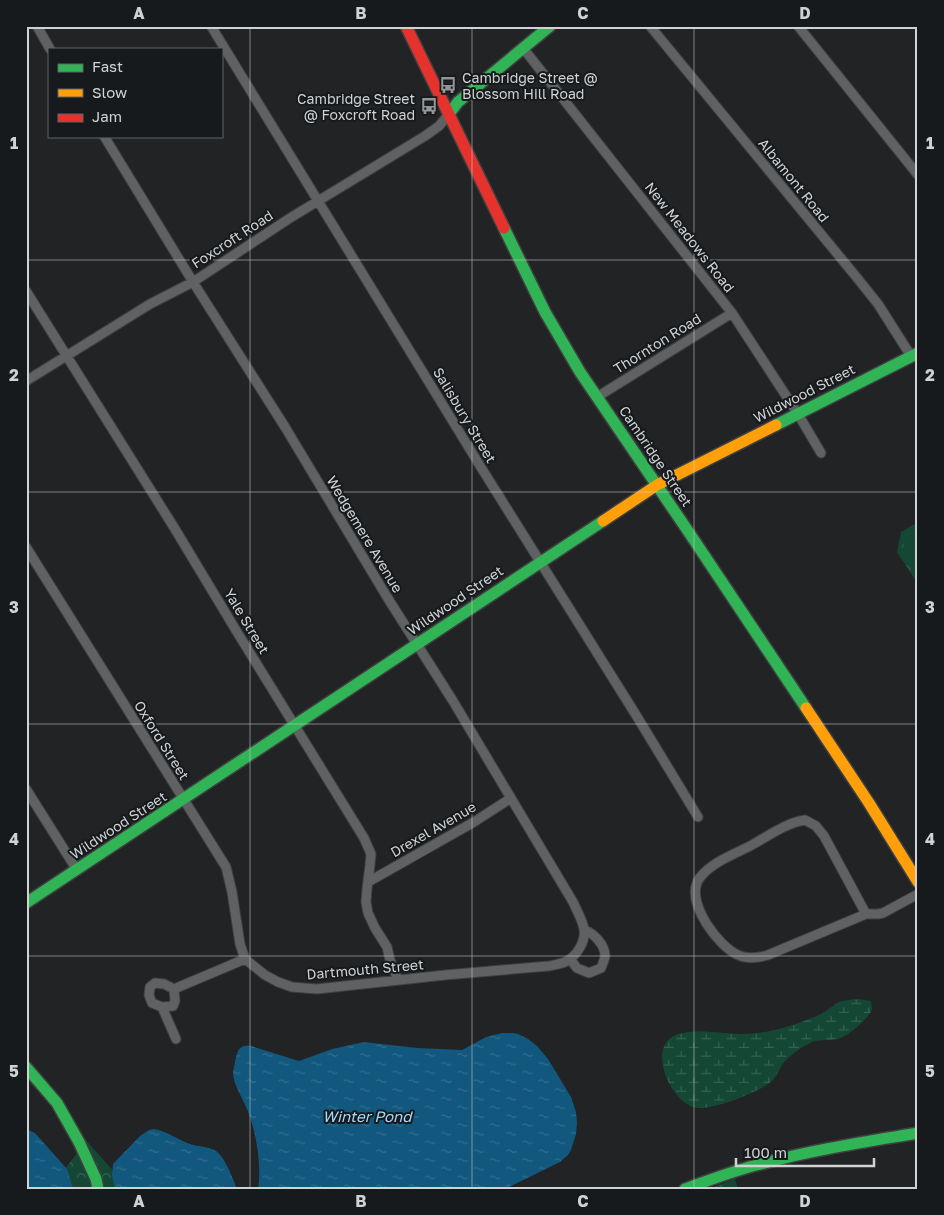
<svg xmlns="http://www.w3.org/2000/svg" width="944" height="1215" viewBox="0 0 944 1215" font-family="'Golos Text',sans-serif">
<style>
.forest{fill:url(#forest-crowns)}
.wetland{fill:url(#wetland-marsh)}
.pitch{fill:#144835}
.water{fill:url(#water-ripples)}
.lines{fill:none;stroke-linecap:round;stroke-linejoin:round}
.street-casing{stroke:#3e4041;stroke-width:11}
.fast-casing{stroke:#3e4041;stroke-width:14}
.slow-casing{stroke:#3e4041;stroke-width:14}
.jam-casing{stroke:#3e4041;stroke-width:14}
.street{stroke:#5f6162;stroke-width:9}
.fast{stroke:#30b455;stroke-width:11}
.slow{stroke:#ff9f0a;stroke-width:11}
.jam{stroke:#e5322d;stroke-width:11}
.grid{fill:none;stroke:#d0d2d4;stroke-width:1;stroke-opacity:0.55}
.labels{text-anchor:middle;dominant-baseline:central;stroke-width:4;stroke-linejoin:round;paint-order:stroke}
.poi-label{font-size:14px;fill:#d0d2d4;stroke:#171a1c;text-anchor:start}
.street-label{font-size:14px;fill:#d0d2d4;stroke:#171a1c}
.water-label{font-size:15px;font-style:italic;fill:#a4d9fe;stroke:#171a1c}
.neatline{fill:none;stroke:#d0d2d4;stroke-width:2}
.grid-label{font-size:16px;text-anchor:middle;font-weight:bold;fill:#d0d2d4}
</style>
<defs>
<pattern id="forest-crowns" width="20" height="18" patternUnits="userSpaceOnUse" patternTransform="scale(1.25)"><rect width="20" height="18" fill="#144835"/><path d="M2 6a3 3 0 1 1 6 0M12 15a3 3 0 1 1 6 0" fill="none" stroke="#356251"/></pattern>
<pattern id="wetland-marsh" width="20" height="14" patternUnits="userSpaceOnUse" patternTransform="scale(1.25)"><rect width="20" height="14" fill="#144835"/><path d="M1 5h8M5 5V1M11 12h8M15 12V8" fill="none" stroke="#356251"/></pattern>
<pattern id="water-ripples" width="26" height="14" patternUnits="userSpaceOnUse" patternTransform="scale(1.25)"><rect width="26" height="14" fill="#12577d"/><path d="M2 4q2-2 4 0t4 0M15 11q2-2 4 0t4 0" fill="none" stroke="#336e8f"/></pattern>
</defs>
<rect width="100%" height="100%" fill="#212325"/>
<path class="forest" d="M918,522V584L897,552L901,532Z
M77,1130L115,1173L118,1189H63L64,1170L78,1152Z
M735,1179L738,1189H709Z"/>
<path class="wetland" d="M858,999L871,1001C871,1004 872,1007 872,1009C869,1019 848,1036 838,1039C830,1041 820,1039 812,1042C802,1047 789,1055 782,1065C779,1070 777,1076 772,1081C759,1092 716,1109 698,1108C674,1107 647,1052 672,1037C691,1026 726,1035 747,1034C767,1033 790,1027 809,1019C815,1017 821,1014 826,1011C830,1008 835,1004 839,1002C844,1000 852,1000 858,999Z"/>
<path class="pitch" d="M918,533V576L903,551L904,543Z"/>
<path class="water" d="M502,1033H513L518,1034L528,1039L537,1046L548,1059L571,1097L576,1112L577,1123L576,1134L571,1150L568,1155L560,1162L505,1189H258C262,1165 256,1131 247,1109C243,1099 233,1084 233,1073C233,1069 235,1065 235,1062C237,1051 239,1044 251,1046L299,1061L332,1049L364,1042L417,1048L462,1050L486,1037Z
M26,1129L35,1133L67,1169L73,1189H26Z
M154,1129C167,1131 178,1140 190,1144C199,1147 208,1146 216,1151C225,1157 233,1179 237,1189H115L112,1175L113,1164L140,1136L149,1130Z"/>
<g class="lines">
<g class="street-casing">
<path id="street" d="M37,26L50,49
M211,26L482,469L636,715L698,817
M650,26L858,279L878,304L911,356
M798,26L918,175
M523,48L732,313L798,414L821,453
M104,136L193,282L285,427L387,597L453,701L573,902C577,911 582,919 584,929C586,942 576,957 565,962C560,964 554,965 549,966L445,975L317,989L292,987L278,982L265,975L245,959L174,989L175,1001L173,1006L162,1007L176,1039
M26,291L175,529L237,632L364,838L371,854L370,865L367,889L366,902L368,913L375,928L387,947L390,960L398,980
M26,381L150,304L193,282L290,218L425,136L439,126L449,114
M597,397L732,313
M26,547L226,867L232,892L240,944L245,959
M26,789L77,870
M368,882L474,822L511,798
M866,914L824,836L816,826L805,820C785,823 767,837 750,846C734,854 716,861 704,873C701,876 698,879 697,883C688,905 718,946 738,955C747,959 758,958 768,955L866,914H878L883,913L918,894
M570,959L577,968L589,973L601,968C602,965 605,959 605,956C605,945 594,933 584,930
M162,1007L152,1003L149,995L150,987L155,983L164,984L174,989"/>
</g>
<g class="fast-casing">
<path id="fast" d="M449,114L458,102L550,26
M504,228L545,312L580,372L690,534L806,708
M776,425L918,353
M26,903L603,521
M26,1067L57,1103L79,1142L96,1179L98,1189
M685,1189C710,1180 735,1170 761,1164C812,1150 865,1142 918,1133"/>
</g>
<g class="slow-casing">
<path id="slow" d="M603,521L657,485L776,425
M806,708L869,803L918,882"/>
</g>
<g class="jam-casing">
<path id="jam" d="M406,26L504,228"/>
</g>
<use href="#street" class="street"/>
<use href="#fast" class="fast"/>
<use href="#slow" class="slow"/>
<use href="#jam" class="jam"/>
</g>
<path class="grid" d="M250,26V1189M472,26V1189M694,26V1189M26,260H918M26,492H918M26,724H918M26,956H918"/>
<defs>
<g id="bus-bare" transform="scale(1.35)"><path d="M-5-6H5V4H4V6H2V4H-2V6H-4V4H-5ZM-3.5-4V0h7V-4ZM-3.5 1.2v1.5H-2V1.2ZM2 1.2v1.5H3.5V1.2Z" fill="#939597" stroke="#171a1c" stroke-width="2.5" paint-order="stroke"/></g>
</defs>
<g fill-rule="evenodd">
<use href="#bus-bare" x="448" y="85"/>
<use href="#bus-bare" x="429" y="106"/>
</g>
<g class="labels">
<g class="poi-label">
<text x="462" y="77">Cambridge Street @<tspan x="462" dy="16">Blossom Hill Road</tspan></text>
<text x="415" y="98" text-anchor="end">Cambridge Street<tspan x="415" dy="16">@ Foxcroft Road</tspan></text>
</g>
<g class="street-label">
<text transform="translate(794 180) rotate(51)">Albamont Road</text>
<text transform="translate(690 237) rotate(52)">New Meadows Road</text>
<text transform="translate(232 239) rotate(-33)">Foxcroft Road</text>
<text transform="translate(657 343) rotate(-32)">Thornton Road</text>
<text transform="translate(804 393) rotate(-27)">Wildwood Street</text>
<text transform="translate(465 415) rotate(59)">Salisbury Street</text>
<text transform="translate(656 456) rotate(56)">Cambridge Street</text>
<text transform="translate(365 534) rotate(59)">Wedgemere Avenue</text>
<text transform="translate(455 600) rotate(-34)">Wildwood Street</text>
<text transform="translate(247 621) rotate(59)">Yale Street</text>
<text transform="translate(162 740) rotate(58)">Oxford Street</text>
<text transform="translate(118 825) rotate(-33)">Wildwood Street</text>
<text transform="translate(433 829) rotate(-30)">Drexel Avenue</text>
<text transform="translate(365 969) rotate(-5)">Dartmouth Street</text>
</g>
<g class="water-label">
<text x="367" y="1116">Winter Pond</text>
</g>
</g>
<rect width="944" height="1215" fill="none" stroke="#171a1c" stroke-width="55"/>
<rect x="48" y="48" width="175" height="90" fill="#171a1c" stroke="#616466"/>
<rect x="58" y="64" width="25" height="8" fill="#30b455" stroke="#616466"/>
<text x="92" y="72" font-size="15" fill="#d0d2d4">Fast</text>
<rect x="58" y="89" width="25" height="8" fill="#ff9f0a" stroke="#616466"/>
<text x="92" y="98" font-size="15" fill="#d0d2d4">Slow</text>
<rect x="58" y="114" width="25" height="8" fill="#e5322d" stroke="#616466"/>
<text x="92" y="122" font-size="15" fill="#d0d2d4">Jam</text>
<path d="M736 1158v8h138v-8" fill="none" stroke="#d0d2d4" stroke-width="2.5"/>
<text x="744" y="1158" font-size="15" fill="#d0d2d4" stroke="#171a1c" stroke-width="4" paint-order="stroke">100 m</text>
<rect x="28" y="28" width="888" height="1160" class="neatline"/>
<g class="grid-label">
<text x="139" y="19">A</text>
<text x="361" y="19">B</text>
<text x="583" y="19">C</text>
<text x="805" y="19">D</text>
<text x="14" y="149">1</text>
<text x="930" y="149">1</text>
<text x="14" y="381">2</text>
<text x="930" y="381">2</text>
<text x="14" y="613">3</text>
<text x="930" y="613">3</text>
<text x="14" y="845">4</text>
<text x="930" y="845">4</text>
<text x="14" y="1077">5</text>
<text x="930" y="1077">5</text>
<text x="139" y="1207">A</text>
<text x="361" y="1207">B</text>
<text x="583" y="1207">C</text>
<text x="805" y="1207">D</text>
</g>
</svg>
